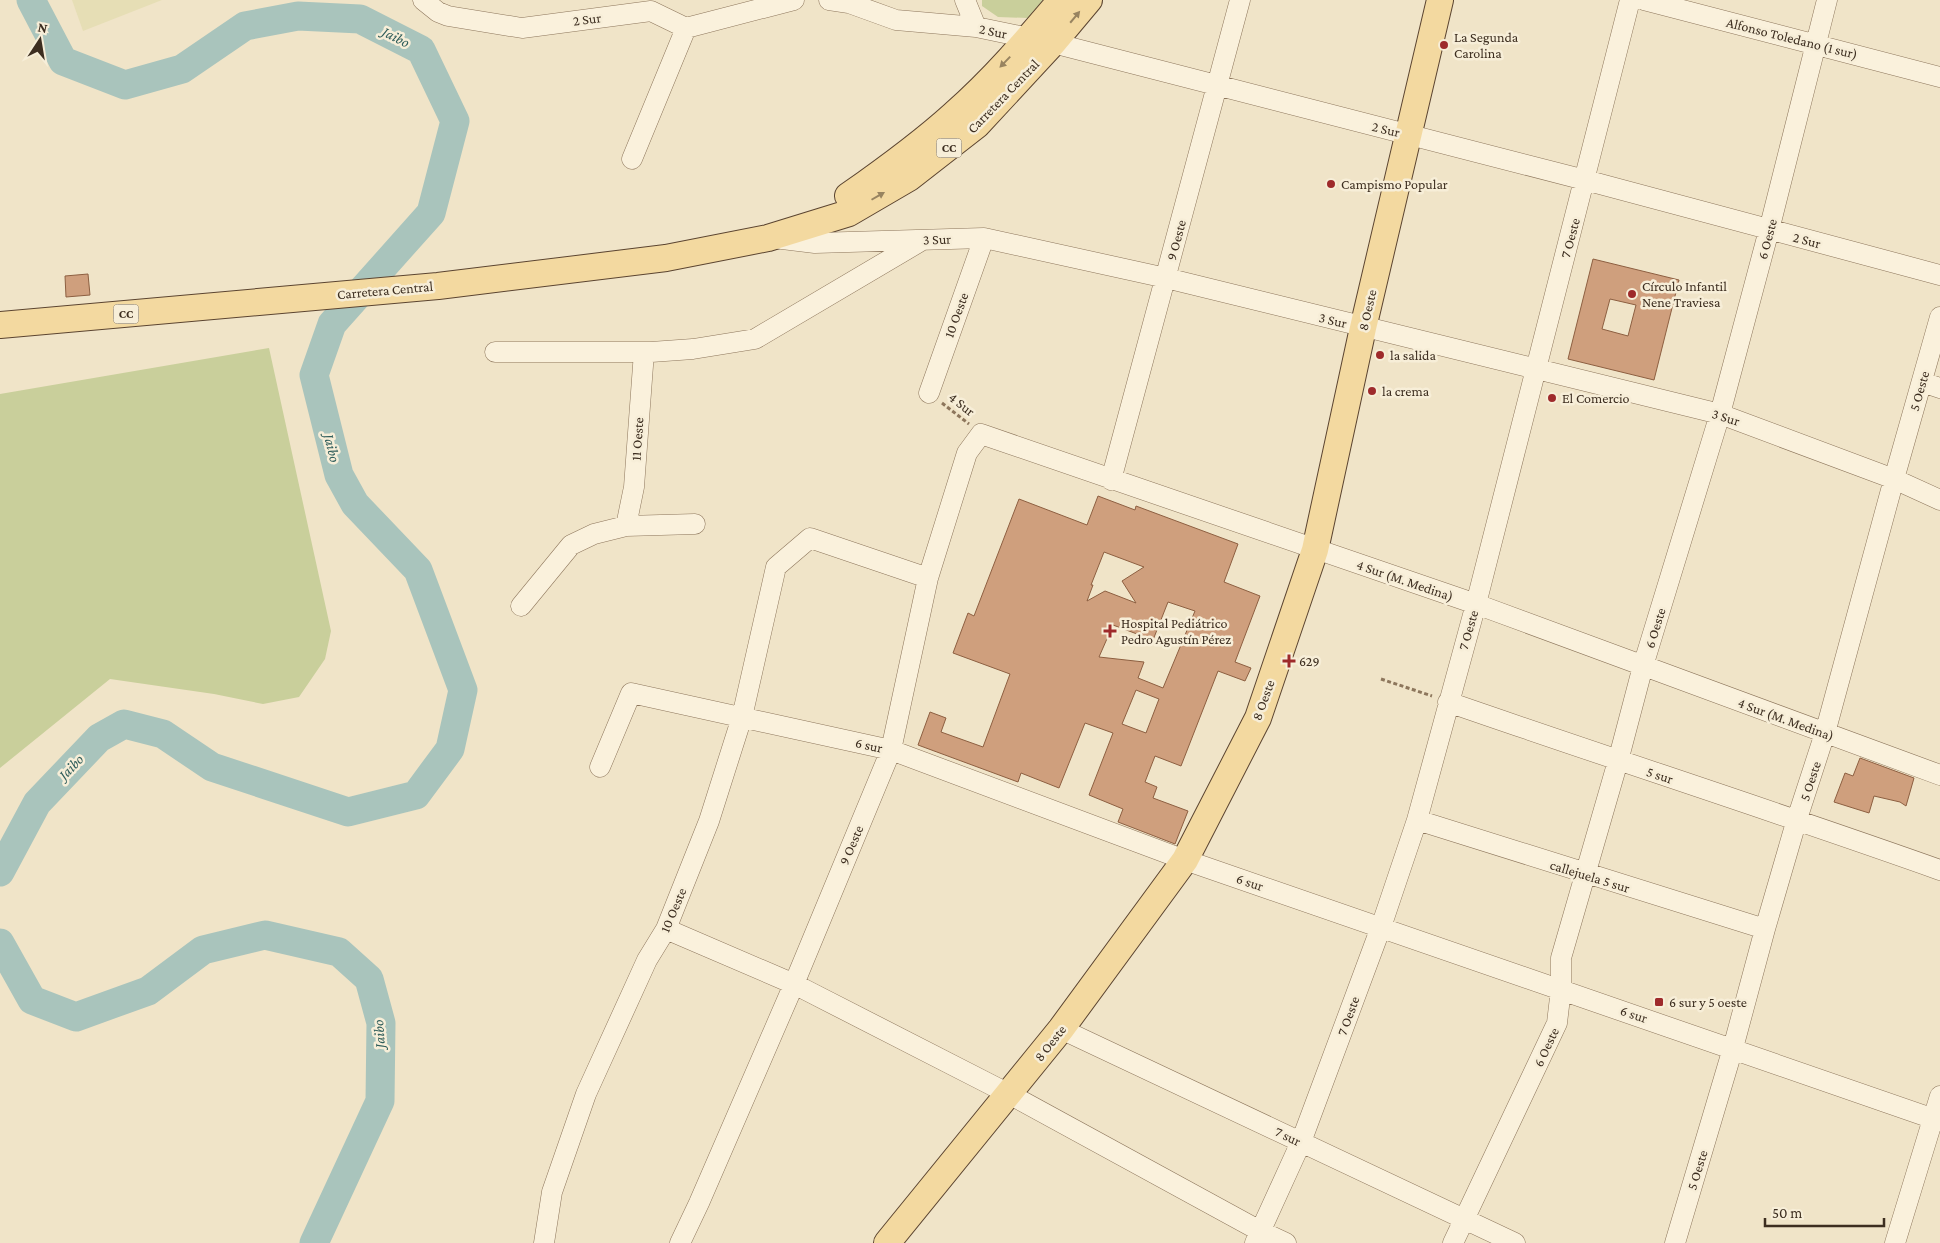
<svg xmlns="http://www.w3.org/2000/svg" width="1940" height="1243" viewBox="0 0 1940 1243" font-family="'Crimson Pro',serif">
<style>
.farmland{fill:#e6deb5}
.green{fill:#c9cf9b}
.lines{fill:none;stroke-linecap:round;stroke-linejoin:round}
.river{stroke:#a9c4bc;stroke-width:29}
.building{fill:#cf9f7d;stroke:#8d5f41;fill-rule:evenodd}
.minor-casing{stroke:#8d765c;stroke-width:21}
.major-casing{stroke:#5b4430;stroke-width:28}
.path{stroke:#8d765c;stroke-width:3;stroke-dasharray:4 2.5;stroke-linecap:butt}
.minor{stroke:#faf1dc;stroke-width:20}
.major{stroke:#f3d9a0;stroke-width:26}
.oneway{fill:#988460}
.poi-dot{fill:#9e2a2b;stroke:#f7eed8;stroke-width:2}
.labels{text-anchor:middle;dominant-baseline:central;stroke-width:5;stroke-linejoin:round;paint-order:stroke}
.shield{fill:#f7eed8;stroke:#756857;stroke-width:1}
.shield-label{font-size:12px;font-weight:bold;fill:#3d2e20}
.street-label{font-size:14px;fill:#3d2e20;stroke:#f7eed8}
.poi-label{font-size:14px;fill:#3d2e20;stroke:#f7eed8;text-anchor:start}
.water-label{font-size:15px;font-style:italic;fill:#2f5d5a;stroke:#f7eed8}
</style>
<rect width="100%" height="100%" fill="#f0e4c8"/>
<path class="farmland" d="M72,0H162L83,31Z"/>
<path class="green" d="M982,0H1043L1028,18L998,17L982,6Z
M269,348L331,631L325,659L299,697L263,704L214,694L110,679L0,768V394Z"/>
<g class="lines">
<path class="river" d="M0,872L37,803L99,738L124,724L163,734L212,767L348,812L416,795L450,749L463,690L418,570L355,504L339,475L314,375L332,324L431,213L455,121L421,50L360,19L298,16L245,26L182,69L125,85L63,61L31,0
M0,943L32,1000L76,1017L148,991L203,950L265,935L339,952L369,979L381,1023L380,1101L314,1243"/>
</g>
<path class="building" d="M1593,259L1679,280L1654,380L1568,359ZM1610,299L1636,305L1628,336L1602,329Z
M88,274L90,295L66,297L65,276Z
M1098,496L1135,510L1136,506L1238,544L1224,582L1260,596L1235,662L1251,668L1245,681L1218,671L1181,766L1155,756L1145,782L1157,787L1153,798L1188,811L1175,844L1118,822L1123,809L1089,795L1113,733L1085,723L1059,788L1021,773L1018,782L918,745L930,712L946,718L941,732L983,747L1010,674L953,653L968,613L974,616L1019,499L1087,525ZM1104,552L1144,567L1122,581L1136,603L1105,591L1087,601L1093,585H1091ZM1168,602L1195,611L1163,688L1138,678L1144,662L1099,657L1113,625L1153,640ZM1136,690L1159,699L1146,733L1122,724Z
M1860,758L1914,778L1906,806L1900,802L1874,796L1869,813L1834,802L1845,773L1853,776Z"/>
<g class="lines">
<g class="minor-casing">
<path id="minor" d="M423,0L438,12L448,16L522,28L651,11L686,28L794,0
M829,0L849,3L896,20L976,27L1053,43L1585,180L1940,275
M965,0L976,27
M1644,0L1940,77
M632,159L686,28
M774,238L815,243L984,238L1166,278L1720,414L1894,479L1940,500
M495,352H651L693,349L755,339L921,241
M1922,382L1940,388
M929,393L984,238
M1111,480L1240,0
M626,526L634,487L644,352
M521,606L571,545L594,534L626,526L695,524
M1448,702C1612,759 1777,812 1940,870
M600,767L631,693L891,750L1185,860L1940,1121
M1417,820L1765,929
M666,929L794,984L1009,1094L1260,1231L1286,1243
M1061,1029L1515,1243
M544,1243L552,1192L586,1094L647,960L666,929L709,821L742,717L776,567L810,538L928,578
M680,1243L699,1203L794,984L891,750L928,578L967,453L981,434L1476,604L1940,775
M1255,1243L1301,1142L1381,927L1417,820L1476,604L1630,0
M1453,1243L1557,1023L1561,989V958L1618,761L1643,666L1720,414L1769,230L1827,0
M1675,1243L1733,1048L1765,929L1797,819L1825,733L1894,479L1940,317
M1895,1243L1940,1096"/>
</g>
<g class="major-casing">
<path id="major" d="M848,196C885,170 921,144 954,114C992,81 1028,39 1061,0
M0,325L438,286L666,258L768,238L849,213L909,178L977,125L1053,43L1089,0
M887,1243L1061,1029L1185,860L1258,718L1315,550L1363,328L1440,0"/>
</g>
<path class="path" d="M942,403L969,424
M1381,679L1432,696"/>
<use href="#minor" class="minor"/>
<use href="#major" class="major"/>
</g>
<defs><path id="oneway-solid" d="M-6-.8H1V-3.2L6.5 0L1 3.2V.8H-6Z" transform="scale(1.25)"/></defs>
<g class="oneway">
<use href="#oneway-solid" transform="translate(1075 17) rotate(-50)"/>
<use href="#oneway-solid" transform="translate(1005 62) rotate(134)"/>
<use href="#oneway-solid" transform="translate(878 196) rotate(-30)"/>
</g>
<g class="poi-dot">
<circle cx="1444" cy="45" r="5"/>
<circle cx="1331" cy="184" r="5"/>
<circle cx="1632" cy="294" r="5"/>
<circle cx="1380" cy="355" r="5"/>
<circle cx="1372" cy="391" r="5"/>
<circle cx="1552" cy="398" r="5"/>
<path d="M1107.5 623.5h5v5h5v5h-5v5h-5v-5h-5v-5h5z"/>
<path d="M1286.5 653.5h5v5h5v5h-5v5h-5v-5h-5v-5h5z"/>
<rect x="1654" y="997" width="10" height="10" rx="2.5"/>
</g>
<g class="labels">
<g class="shield">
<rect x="936.5" y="138.5" width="25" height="19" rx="4"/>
<rect x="113.5" y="304.5" width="25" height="19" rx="4"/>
</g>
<g class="shield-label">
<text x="949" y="148">CC</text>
<text x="126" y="314">CC</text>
</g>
<g class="street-label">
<text transform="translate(587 19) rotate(-7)">2 Sur</text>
<text transform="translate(993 31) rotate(12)">2 Sur</text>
<text transform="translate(1792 38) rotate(14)">Alfonso Toledano (1 sur)</text>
<text transform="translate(1003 96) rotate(-46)">Carretera Central</text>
<text transform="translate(1386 129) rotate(14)">2 Sur</text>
<text transform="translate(1570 238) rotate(-75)">7 Oeste</text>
<text transform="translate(937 239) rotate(-2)">3 Sur</text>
<text transform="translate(1767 239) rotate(-75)">6 Oeste</text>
<text transform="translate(1176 240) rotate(-75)">9 Oeste</text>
<text transform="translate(1807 240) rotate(15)">2 Sur</text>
<text transform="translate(385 290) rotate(-5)">Carretera Central</text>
<text transform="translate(1367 310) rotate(-77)">8 Oeste</text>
<text transform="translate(956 315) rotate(-70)">10 Oeste</text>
<text transform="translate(1333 320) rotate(14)">3 Sur</text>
<text transform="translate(1919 391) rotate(-74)">5 Oeste</text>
<text transform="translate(962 404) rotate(38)">4 Sur</text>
<text transform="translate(1726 417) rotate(18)">3 Sur</text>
<text transform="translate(637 439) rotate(-86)">11 Oeste</text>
<text transform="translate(1405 580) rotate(19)">4 Sur (M. Medina)</text>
<text transform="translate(1655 628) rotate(-73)">6 Oeste</text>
<text transform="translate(1468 630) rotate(-74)">7 Oeste</text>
<text transform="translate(1263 700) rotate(-70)">8 Oeste</text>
<text transform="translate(1786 719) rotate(20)">4 Sur (M. Medina)</text>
<text transform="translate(869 745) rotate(13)">6 sur</text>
<text transform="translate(1660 775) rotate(18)">5 sur</text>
<text transform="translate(1810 781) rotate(-72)">5 Oeste</text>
<text transform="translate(851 845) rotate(-67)">9 Oeste</text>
<text transform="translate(1590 876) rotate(17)">callejuela 5 sur</text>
<text transform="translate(1250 882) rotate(19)">6 sur</text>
<text transform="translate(673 910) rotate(-67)">10 Oeste</text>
<text transform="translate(1634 1014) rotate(19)">6 sur</text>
<text transform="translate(1348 1016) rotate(-70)">7 Oeste</text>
<text transform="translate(1050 1043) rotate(-52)">8 Oeste</text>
<text transform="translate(1546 1047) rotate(-65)">6 Oeste</text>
<text transform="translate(1288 1136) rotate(25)">7 sur</text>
<text transform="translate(1697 1170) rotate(-73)">5 Oeste</text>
</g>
<g class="poi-label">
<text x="1454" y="37">La Segunda<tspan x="1454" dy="16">Carolina</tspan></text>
<text x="1341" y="184">Campismo Popular</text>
<text x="1642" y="286">Círculo Infantil<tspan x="1642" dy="16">Nene Traviesa</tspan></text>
<text x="1390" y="355">la salida</text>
<text x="1382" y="391">la crema</text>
<text x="1562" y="398">El Comercio</text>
<text x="1121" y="623">Hospital Pediátrico<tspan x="1121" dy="16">Pedro Agustín Pérez</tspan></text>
<text x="1299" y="661">629</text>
<text x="1669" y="1002">6 sur y 5 oeste</text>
</g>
<g class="water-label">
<text transform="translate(396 37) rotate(27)">Jaibo</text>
<text transform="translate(332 448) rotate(76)">Jaibo</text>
<text transform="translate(71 767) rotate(-46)">Jaibo</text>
<text transform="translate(379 1034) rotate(-94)">Jaibo</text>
</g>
</g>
<g transform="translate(40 40) rotate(12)" stroke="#f7eed8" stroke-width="4" paint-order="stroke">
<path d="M0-4L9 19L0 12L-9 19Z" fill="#3d2e20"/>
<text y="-8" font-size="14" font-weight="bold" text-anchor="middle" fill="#3d2e20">N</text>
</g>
<path d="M1765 1218v8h119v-8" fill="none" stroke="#3d2e20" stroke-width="2.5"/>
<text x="1772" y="1218" font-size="15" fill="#3d2e20" stroke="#f7eed8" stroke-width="4" paint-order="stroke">50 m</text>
</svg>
